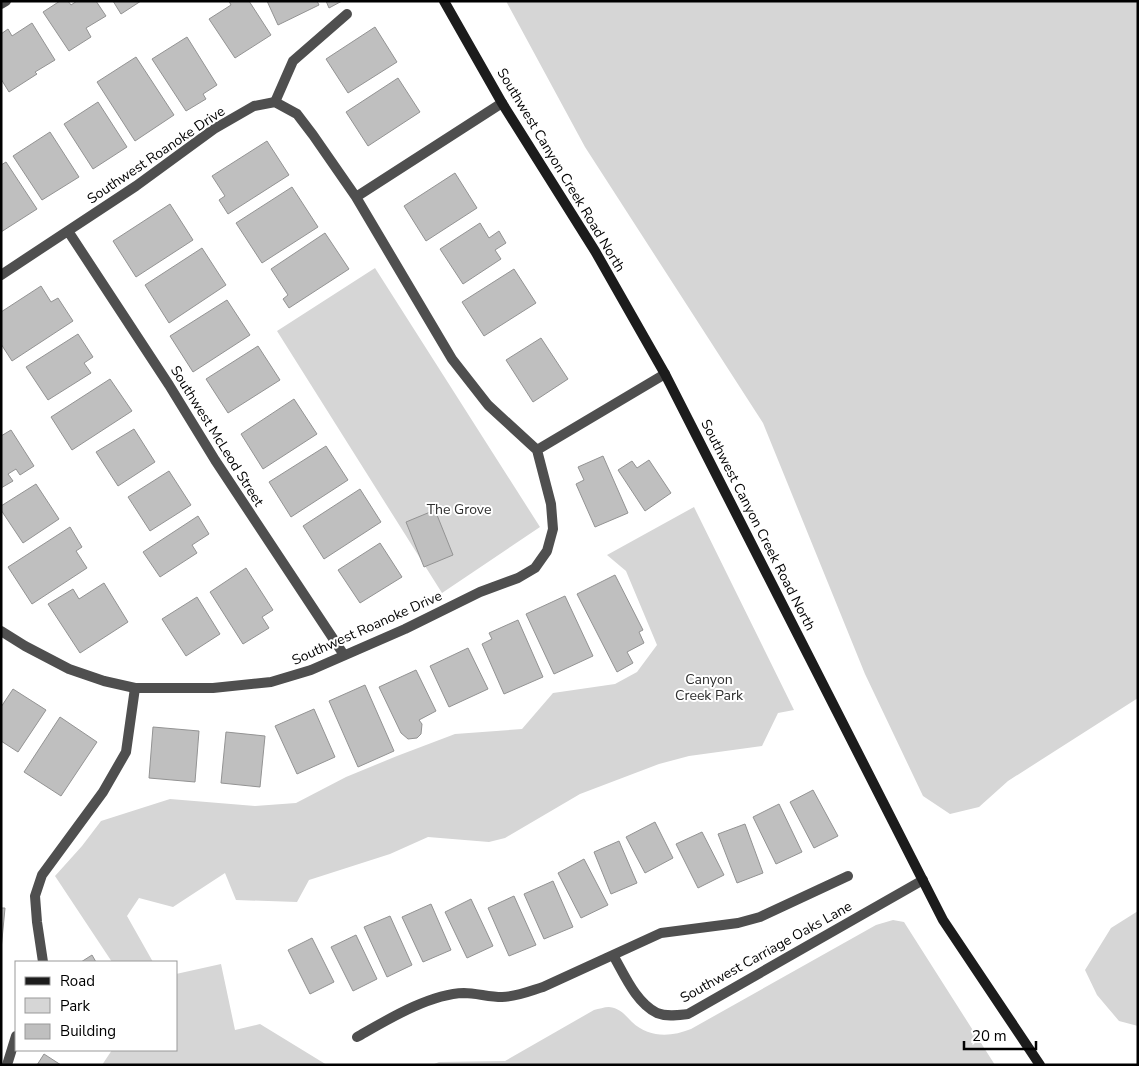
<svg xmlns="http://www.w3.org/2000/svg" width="1139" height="1066" viewBox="0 0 1139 1066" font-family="'Nunito Sans',sans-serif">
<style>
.green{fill:#d6d6d6}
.building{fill:#bfbfbf;stroke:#939393}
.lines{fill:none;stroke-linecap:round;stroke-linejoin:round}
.service{stroke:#4f4f4f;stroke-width:10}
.minor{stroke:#4f4f4f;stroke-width:10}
.secondary{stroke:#1c1c1c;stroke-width:10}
.labels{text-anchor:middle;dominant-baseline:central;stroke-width:4;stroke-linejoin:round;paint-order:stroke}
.street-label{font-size:14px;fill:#000;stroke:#fff}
.park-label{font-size:14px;fill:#2d2d2d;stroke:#fff}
</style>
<rect width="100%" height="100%" fill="#fff"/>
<path class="green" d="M506,1H1138V698L1008,781L979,807L950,814L923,796L865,674L763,423L585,147Z
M375,268L540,527L442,593L277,331Z
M694,507L794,710L778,713L762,746L689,756L659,764L580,794L505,838L489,842L428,837L390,854L309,880L297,902L236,900L225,873L173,907L139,898L127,916L153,962H112L55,876L82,846L101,821L170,799L255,806L296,803L346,777L397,756L455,734L522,729L553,693L615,684L637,672L657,645L626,571L607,555Z
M1138,911V1026L1119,1021L1097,995L1085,970L1111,928Z
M893,920L904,922L995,1065H432L439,1062L505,1061L594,1010C599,1009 604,1007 609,1007C620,1008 625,1015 632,1022C649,1038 671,1037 691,1029L876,925Z
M221,964L235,1030L260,1024L327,1065H102L112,1050H176V974Z"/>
<path class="building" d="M60,1H68L71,5L77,1H96L106,16L86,28L91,37L69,51L43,12Z
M113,1H141L121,14Z
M229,1H249L271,35L235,58L209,19L231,5Z
M267,1H317L319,5L278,25Z
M326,1H342L329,8Z
M32,23L55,60L35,72L37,74L9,92L1,79V34L8,29L12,36Z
M375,27L397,62L348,93L326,59Z
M187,37L217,85L203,94L206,99L186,111L152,59Z
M136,57L174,115L135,141L97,82Z
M398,78L420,112L368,146L346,112Z
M98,102L127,147L93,169L64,124Z
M50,132L79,177L42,200L13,156Z
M267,141L289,175L228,214L219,200L225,196L212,176Z
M6,162L37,209L1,232V165Z
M455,173L477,208L426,241L404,206Z
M292,187L318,227L262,263L236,223Z
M170,204L193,240L136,277L113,241Z
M480,223L489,238L499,231L506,243L495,250L501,259L463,284L440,249Z
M325,233L349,269L289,308L283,299L288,295L271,269Z
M202,248L226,285L169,323L145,285Z
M514,269L536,303L484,336L462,302Z
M41,286L51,302L58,298L73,321L12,361L1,344V312Z
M227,300L250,335L193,372L170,336Z
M78,334L93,357L84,363L91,373L48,400L26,367Z
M541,338L568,379L533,402L506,360Z
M258,346L280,380L228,413L206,379Z
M110,379L132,411L72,450L51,417Z
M294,399L317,434L263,469L241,434Z
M134,429L155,462L118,486L96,452Z
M11,430L34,466L20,475L16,469L8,474L13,481L1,488V436Z
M326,446L348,480L291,517L269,482Z
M603,456L628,513L595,527L576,484L584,480L578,467Z
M649,460L671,493L645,511L618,470L632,461L637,468Z
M169,471L191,505L150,531L128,497Z
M36,484L59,519L23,543L1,510V506Z
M360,489L381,522L324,559L303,526Z
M435,510L453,555L424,567L406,522Z
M198,516L209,534L192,545L197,553L160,577L143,552Z
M70,527L82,547L76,551L87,568L32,604L8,567Z
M380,543L402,577L360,603L338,570Z
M246,568L273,610L262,617L269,628L243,644L210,592Z
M615,575L643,630L639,632L644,643L627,652L633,663L617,672L577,594Z
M104,583L128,622L80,653L48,604L73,589L79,599Z
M565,596L593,656L554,674L526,614Z
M197,597L220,634L186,656L162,619Z
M518,620L543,677L504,694L482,644L492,639L489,633Z
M468,648L488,689L449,707L430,666Z
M416,670L436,711L419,720L422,724L421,734L417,738L408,739L401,733L379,687Z
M365,685L394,751L358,767L329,701Z
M13,689L46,710L18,752L1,741V707Z
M314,709L335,757L297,774L275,726Z
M60,717L97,742L61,796L24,772Z
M153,727L199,731L195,782L149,778Z
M226,732L265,736L260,787L221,783Z
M813,790L838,836L814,848L790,802Z
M779,804L802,852L776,864L753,817Z
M655,822L673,858L645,873L626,837Z
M745,824L763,873L737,883L718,834Z
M702,832L724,875L698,888L676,844Z
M619,841L637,883L611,894L594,852Z
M584,859L608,905L581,918L558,873Z
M553,881L573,927L544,939L524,894Z
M514,896L536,945L509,956L488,908Z
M471,899L493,946L467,958L445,912Z
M431,904L451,950L423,962L402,917Z
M1,908H5L1,950Z
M390,916L412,965L387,977L364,927Z
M356,935L377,979L353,991L331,947Z
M312,938L334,982L310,994L288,950Z
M92,955L96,962H81Z
M44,1054L61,1065H37Z"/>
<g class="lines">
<path class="service" d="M275,102L293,61L347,14"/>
<path class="minor" d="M1,4L6,1
M356,197L502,103
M68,231L169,385L215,460L344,655
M1,275L136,186L214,129L254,106L275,102L297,114L313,135L356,197L452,359L488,405L537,450L551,504L553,529L547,551L535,568L518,578L480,592L405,629L311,670L271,682L213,688H135L104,681L69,669L25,646L1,631
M537,450L665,374
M613,955C624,974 636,1003 657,1013C667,1017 678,1015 688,1014L923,880
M43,962L37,922L35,896L42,875L103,792L126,752L135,688
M357,1037C387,1020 429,994 464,993C476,993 489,997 502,997C516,997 530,991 543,987L661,933L738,923L760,917L848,876
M7,1065L16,1036"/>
<path class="secondary" d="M444,1L502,103L595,251L665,374L943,920L1040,1065"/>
</g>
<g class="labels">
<g class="street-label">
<text transform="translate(156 155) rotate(-34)">Southwest Roanoke Drive</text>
<text transform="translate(561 170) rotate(59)">Southwest Canyon Creek Road North</text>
<text transform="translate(217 436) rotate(58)">Southwest McLeod Street</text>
<text transform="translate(758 525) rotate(63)">Southwest Canyon Creek Road North</text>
<text transform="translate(367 628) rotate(-24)">Southwest Roanoke Drive</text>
<text transform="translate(766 952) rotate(-29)">Southwest Carriage Oaks Lane</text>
</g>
<g class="park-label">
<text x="459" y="509">The Grove</text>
<text x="709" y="679">Canyon<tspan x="709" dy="16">Creek Park</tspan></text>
</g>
</g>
<rect width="1139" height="1066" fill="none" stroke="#000000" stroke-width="5"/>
<rect x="15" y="961" width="162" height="90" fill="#ffffff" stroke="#999999"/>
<rect x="25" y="977" width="25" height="8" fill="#1c1c1c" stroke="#999999"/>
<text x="60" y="986" font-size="15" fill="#000000">Road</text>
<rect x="25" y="998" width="25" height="15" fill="#d6d6d6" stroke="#999999"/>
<text x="60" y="1011" font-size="15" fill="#000000">Park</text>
<rect x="25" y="1024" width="25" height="15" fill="#bfbfbf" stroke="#999999"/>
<text x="60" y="1036" font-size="15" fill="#000000">Building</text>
<path d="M964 1041v8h72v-8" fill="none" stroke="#000000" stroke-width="2.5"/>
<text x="972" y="1041" font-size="15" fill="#000000" stroke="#ffffff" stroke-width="4" paint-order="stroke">20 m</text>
</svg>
